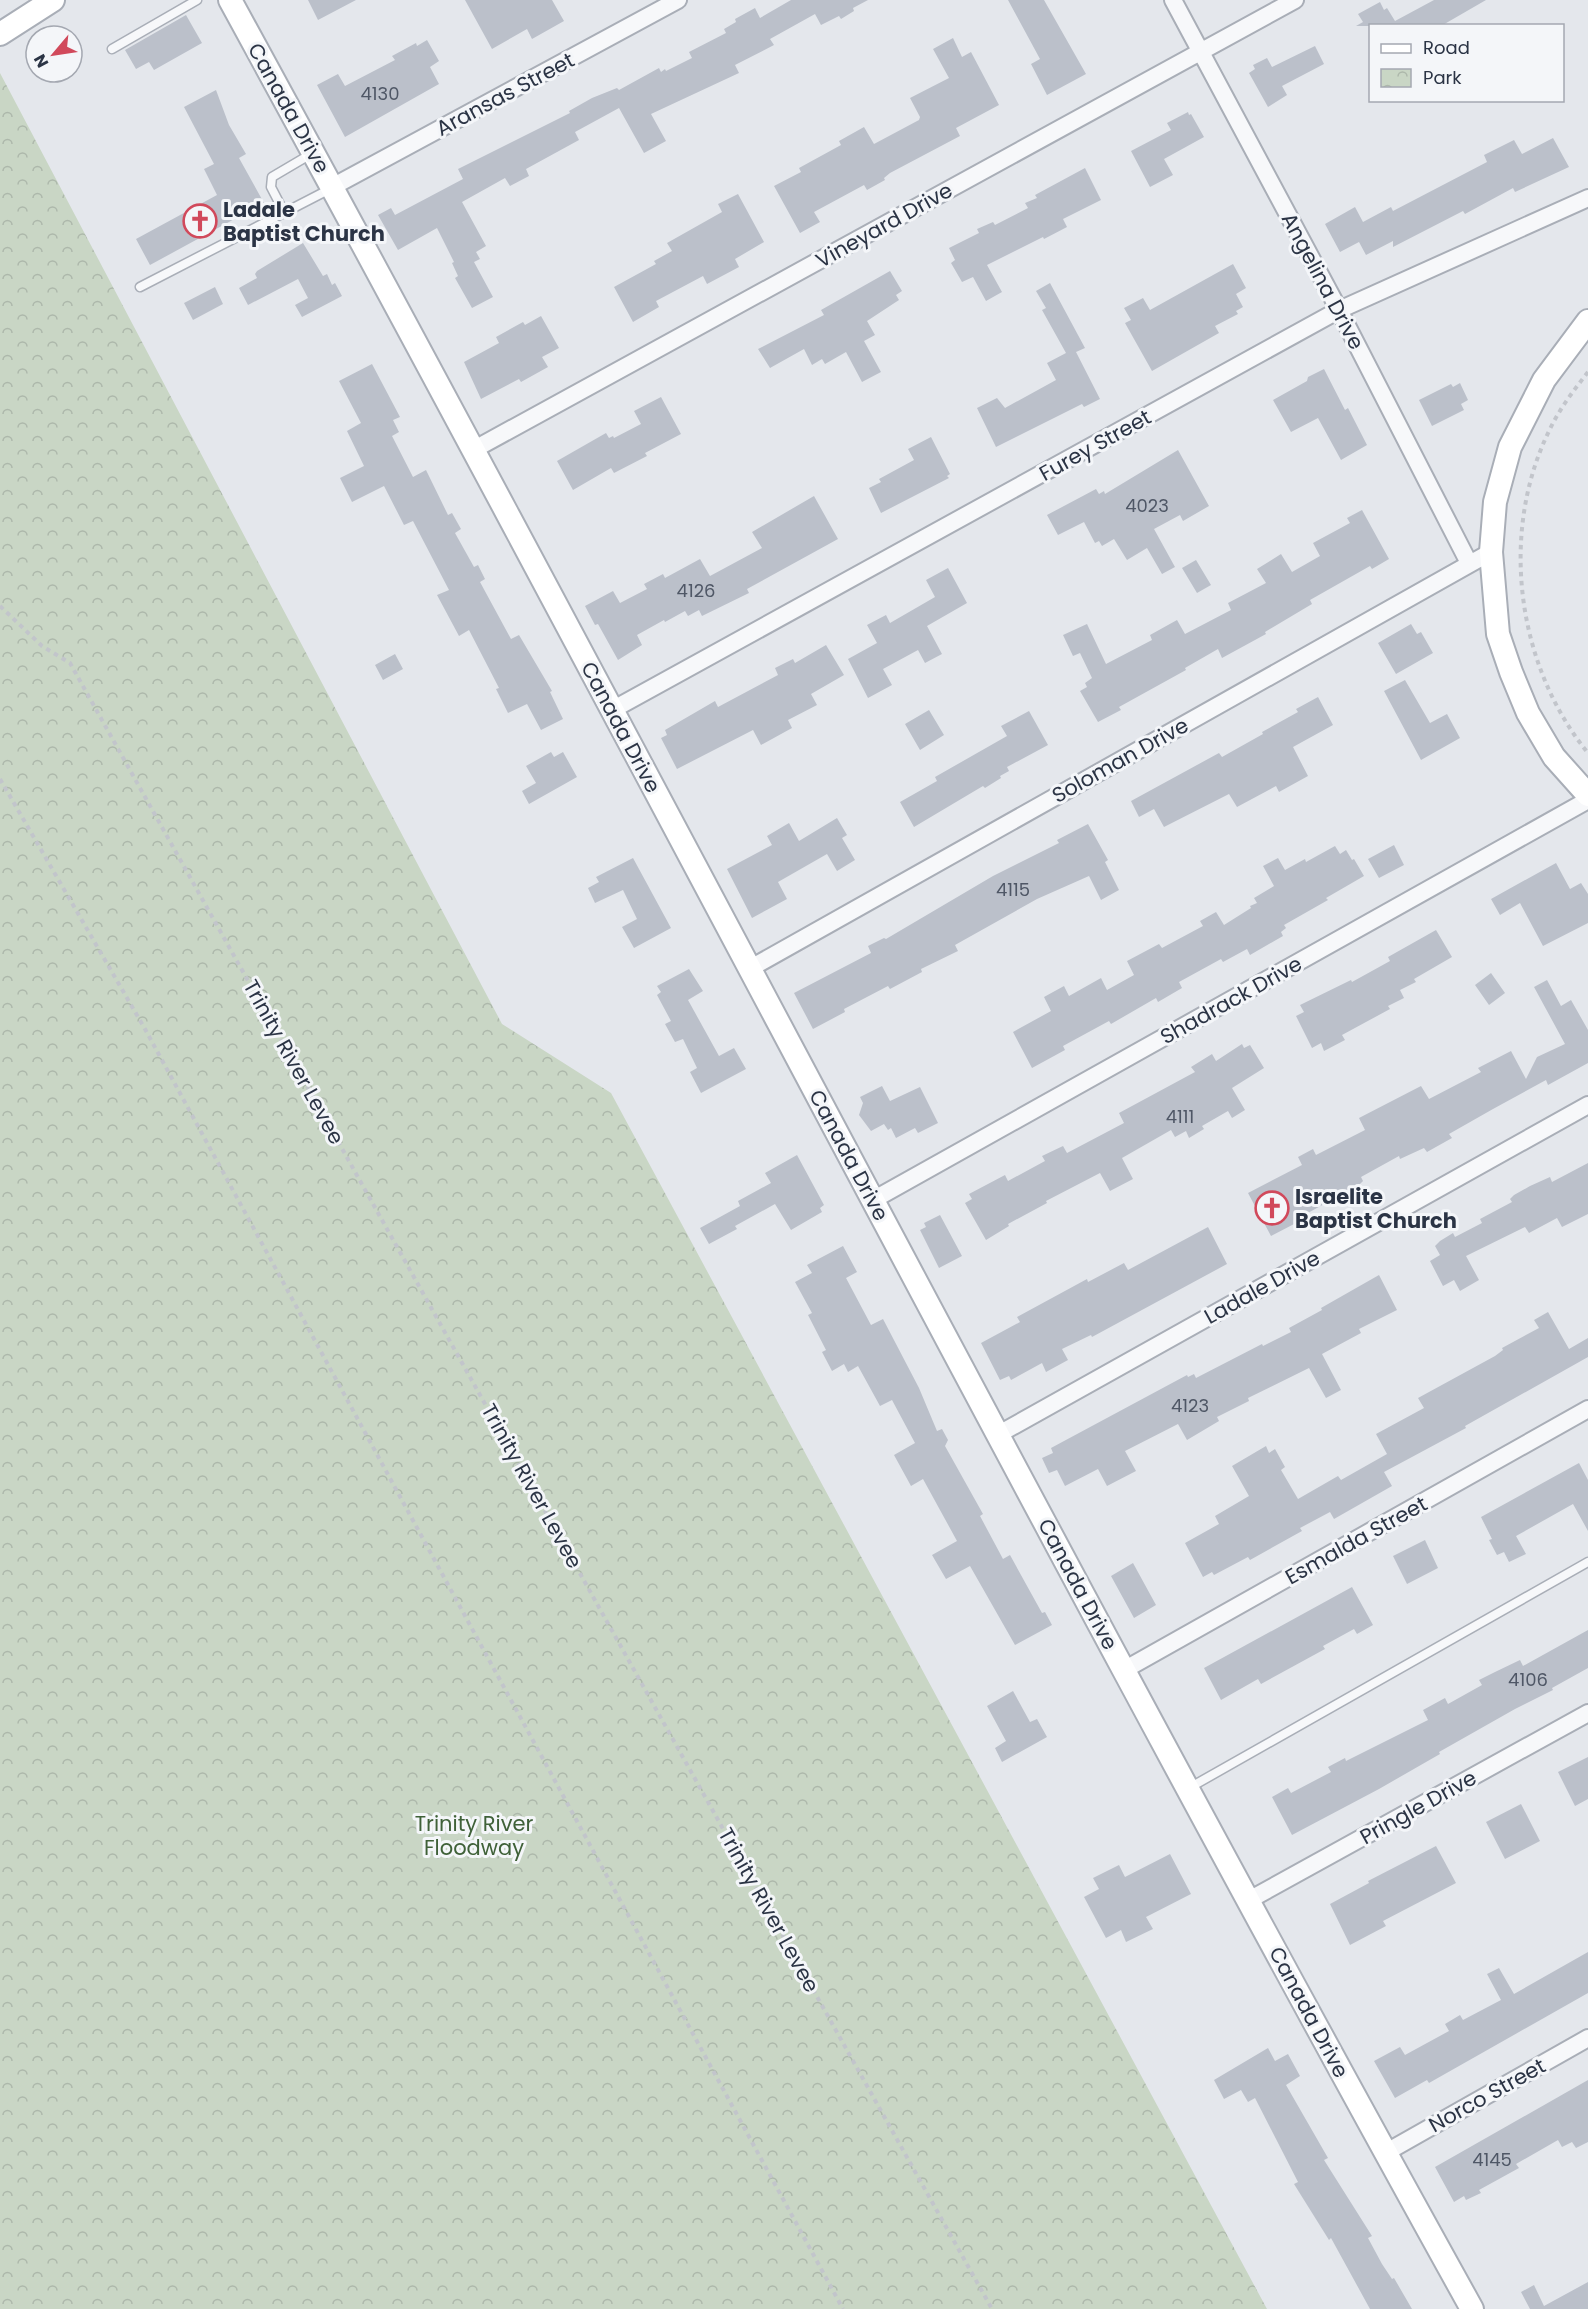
<svg xmlns="http://www.w3.org/2000/svg" width="1588" height="2309" viewBox="0 0 1588 2309" font-family="Poppins,sans-serif">
<style>
.park{fill:url(#park-crowns)}
.building{fill:#bbc0ca}
.lines{fill:none;stroke-linecap:round;stroke-linejoin:round}
.lane-casing{stroke:#a9aeb7;stroke-width:11}
.street-casing{stroke:#a9aeb7;stroke-width:20}
.secondary-casing{stroke:#a9aeb7;stroke-width:26}
.path{stroke:#c2c5cb;stroke-width:4;stroke-dasharray:4.5 4.5;stroke-linecap:butt}
.lane{stroke:#f7f8fa;stroke-width:8}
.street{stroke:#f7f8fa;stroke-width:16}
.secondary{stroke:#fff;stroke-width:22}
.labels{text-anchor:middle;dominant-baseline:central;stroke-width:6;stroke-linejoin:round;paint-order:stroke}
.number-label{font-size:18px;fill:#4f5766}
.street-label{font-size:21px;fill:#2b3445;stroke:#f4f6f9}
.poi-label{font-size:21px;font-weight:bold;fill:#2b3445;stroke:#f4f6f9;text-anchor:start}
.park-label{font-size:21px;fill:#3f6138;stroke:#f4f6f9}
</style>
<defs>
<pattern id="park-crowns" width="20" height="18" patternUnits="userSpaceOnUse" patternTransform="scale(1.5)"><rect width="20" height="18" fill="#c9d6c5"/><path d="M2 6a3 3 0 1 1 6 0M12 15a3 3 0 1 1 6 0" fill="none" stroke="#adb8ab"/></pattern>
</defs>
<rect width="100%" height="100%" fill="#e4e7ec"/>
<path class="park" d="M0,73L502,1024L611,1093L1267,2309H0Z"/>
<path class="building" d="M308,0H356L318,20Z
M465,0H552L564,21L532,39L527,29L492,49Z
M791,0H868L853,8L854,11L841,19L839,16L821,25L815,14L770,39L774,45L735,65L739,73L651,114L666,141L644,153L619,108L575,132L579,140L526,169L529,176L510,186L505,178L462,202L486,246L476,252L480,259L474,262L493,297L472,308L455,278L458,276L452,263L454,262L437,228L398,250L378,215L391,208L395,215L463,179L458,169L570,113L569,111L592,98L617,88L619,90L659,68L661,72L665,69L666,71L692,58L689,52L726,33L724,29L736,22L735,19L755,8L760,18Z
M1008,0H1044L1086,74L1047,95L1031,64L1040,59Z
M1434,0H1486L1441,26H1356L1363,22L1358,14L1380,2L1384,10L1387,8L1395,21Z
M186,15L202,43L154,70L149,62L136,69L125,50Z
M953,38L962,57L971,52L999,105L956,128L960,136L890,173L884,178L885,180L867,190L864,185L814,212L820,222L800,233L774,186L801,172L799,168L841,145L839,141L864,127L874,144L919,120L920,117L910,98L949,78L933,49Z
M427,40L439,61L430,67L439,84L345,137L317,85L338,74L345,86L395,60L392,56L416,43L417,46Z
M1315,46L1324,64L1282,86L1287,95L1268,107L1249,73L1255,69L1253,65L1267,58L1272,67Z
M216,90L229,125L246,154L239,158L264,203L150,265L136,239L217,195L204,169L214,164L184,107Z
M1188,112L1189,115L1191,114L1204,137L1164,159L1173,175L1150,187L1131,151L1171,130L1167,123Z
M1553,138L1569,167L1515,192L1513,188L1465,214L1463,211L1393,247V241L1366,255L1359,242L1340,252L1325,224L1355,207L1363,222L1391,207L1393,211L1487,162L1484,155L1514,140L1522,154Z
M1085,168L1101,200L1063,219L1067,227L1044,239L1043,237L987,265L1002,292L986,301L973,277L962,282L951,263L955,260L949,248L979,233L977,229L993,222L995,225L1028,208L1025,203L1037,198L1035,195Z
M738,194L764,242L735,259L739,267L707,284L703,276L656,301L659,307L633,322L614,287L656,264L654,261L672,251L667,243L722,212L718,204Z
M303,243L323,276L327,274L332,285L335,283L342,296L302,317L295,305L308,298L298,279L248,305L239,288L257,278L255,274L257,271Z
M1233,264L1246,288L1236,294L1243,307L1236,311L1238,314L1215,326L1219,333L1152,371L1125,323L1131,320L1124,308L1143,298L1150,310Z
M890,271L902,291L896,295L899,300L867,321L875,335L864,341L881,372L862,382L846,352L825,364L822,359L812,365L804,349L770,368L758,349L824,315L821,310Z
M1050,283L1085,348L1076,352L1100,399L1084,407L1082,404L996,447L977,408L997,398L1005,408L1056,380L1047,363L1066,353L1042,310L1046,308L1036,291Z
M215,287L223,304L193,320L184,303Z
M541,316L559,348L542,357L548,367L521,382L519,379L481,399L464,362L499,343L496,337L523,322L525,325Z
M372,364L400,417L393,420L399,432L392,436L413,477L426,470L448,515L452,513L461,529L455,533L474,567L478,565L485,579L480,582L511,639L519,635L552,691L550,692L563,719L541,730L527,704L508,713L496,689L499,688L469,630L459,636L437,595L449,590L413,521L404,525L384,486L352,502L340,478L364,466L347,431L361,423L339,381Z
M1324,369L1345,410L1348,408L1367,445L1341,460L1318,418L1291,432L1273,400L1307,381L1308,377Z
M1460,383L1468,400L1461,404L1464,410L1432,426L1419,400L1451,384L1453,387Z
M661,397L681,434L645,453L647,456L614,473L611,468L573,490L557,461L606,433L609,438L613,436L614,438L641,424L634,411Z
M931,437L950,474L947,476L949,478L881,513L869,488L881,482L879,479L914,460L908,449Z
M1178,450L1209,506L1183,521L1180,515L1154,529L1175,567L1162,574L1147,548L1127,560L1114,539L1102,546L1099,541L1095,543L1084,522L1058,535L1047,515L1096,489L1099,494L1104,491L1105,494Z
M814,496L838,539L747,589L749,593L702,616L699,610L688,616L685,611L665,622L664,620L637,635L642,645L618,660L598,624L595,625L585,606L613,591L620,603L647,589L644,584L663,574L665,578L700,559L710,576L762,548L752,532Z
M1362,510L1389,559L1372,569L1370,566L1310,600L1312,604L1265,632L1266,634L1222,658L1218,649L1185,668L1186,670L1119,707L1121,710L1098,722L1080,691L1087,687L1085,683L1092,678L1080,653L1073,656L1063,635L1087,624L1106,664L1152,640L1150,635L1177,620L1185,634L1231,610L1228,603L1266,583L1257,569L1281,554L1292,572L1320,556L1313,543L1350,523L1347,518Z
M1196,560L1211,585L1197,593L1182,568Z
M948,568L967,603L927,626L942,654L925,663L918,650L883,669L892,685L868,698L848,659L877,643L867,625L886,615L890,623L935,597L926,580Z
M1411,624L1417,634L1421,632L1433,653L1396,674L1378,643Z
M826,645L844,675L811,694L817,705L788,720L792,728L761,745L753,730L677,769L661,738L667,735L665,730L715,701L718,707L778,675L775,668L793,659L795,663Z
M395,654L403,669L383,680L375,665Z
M1405,680L1430,723L1447,714L1460,738L1421,760L1384,691Z
M1318,697L1333,725L1293,747L1308,776L1279,792L1276,786L1237,807L1229,794L1164,827L1154,809L1139,817L1131,801L1219,753L1222,757L1263,734L1262,732L1298,712L1296,709Z
M929,710L944,735L920,750L905,724Z
M1029,711L1048,745L1007,767L1009,771L1000,776L1001,778L985,788L983,786L914,827L900,802L937,781L935,777L1007,736L1001,726Z
M551,752L554,757L563,752L577,777L529,804L522,791L536,783L526,766Z
M837,818L847,835L842,838L855,860L837,871L827,854L778,882L787,899L752,918L727,869L772,845L767,836L789,823L799,841Z
M1088,824L1108,860L1105,862L1119,890L1101,900L1089,876L1037,899L955,945L958,951L921,969L922,972L890,989L888,986L844,1009L845,1012L813,1029L794,993L871,953L868,946L884,938L886,939L993,876L1059,843L1057,840Z
M1394,845L1404,865L1379,878L1368,859Z
M1335,846L1340,854L1346,850L1352,860L1354,859L1364,876L1326,898L1328,900L1284,925L1286,928L1281,932L1283,936L1250,955L1247,949L1223,962L1221,959L1179,982L1182,988L1158,1002L1156,998L1111,1024L1109,1021L1063,1046L1065,1050L1032,1068L1013,1032L1051,1011L1044,997L1064,986L1069,996L1101,978L1107,990L1134,975L1127,961L1159,944L1162,948L1203,926L1200,921L1216,912L1224,925L1251,908L1250,906L1257,903L1254,898L1274,886L1263,866L1278,858L1285,870L1305,859L1306,862Z
M633,858L671,928L634,948L622,927L637,919L623,890L595,903L588,888L599,882L596,877Z
M1556,863L1570,889L1581,883L1588,894V923L1543,946L1520,903L1500,915L1491,899Z
M1436,930L1452,957L1414,979L1416,982L1400,990L1404,998L1388,1006L1390,1009L1342,1035L1345,1040L1324,1051L1321,1043L1312,1048L1296,1016L1304,1012L1300,1005L1351,980L1352,982L1390,961L1388,957Z
M689,969L703,991L688,1000L719,1056L734,1048L746,1069L701,1093L690,1072L697,1068L683,1039L675,1042L665,1024L671,1021L657,995L661,992L657,986Z
M1491,973L1505,993L1489,1005L1475,985Z
M1547,980L1561,1006L1571,1000L1588,1030V1063L1548,1085L1546,1080L1493,1109L1449,1134L1452,1138L1427,1152L1424,1148L1400,1159L1399,1156L1361,1177L1363,1181L1359,1185L1295,1220L1296,1223L1271,1236L1248,1193L1302,1165L1298,1157L1313,1149L1316,1155L1365,1130L1359,1118L1421,1086L1429,1099L1481,1072L1478,1068L1511,1051L1526,1079L1537,1057L1565,1044L1534,987Z
M1242,1044L1244,1048L1250,1045L1264,1068L1232,1088L1245,1110L1232,1118L1228,1111L1202,1126L1204,1129L1189,1138L1186,1131L1175,1137L1171,1130L1122,1158L1133,1179L1110,1191L1100,1173L1046,1201L1047,1203L1008,1224L1009,1226L986,1240L965,1203L972,1199L969,1194L1005,1175L1008,1181L1045,1161L1042,1156L1063,1146L1067,1153L1124,1123L1119,1113L1195,1072L1191,1067L1212,1054L1216,1061Z
M882,1086L890,1101L920,1087L938,1123L918,1133L915,1128L896,1138L891,1128L888,1130L884,1124L871,1131L859,1115L863,1103L860,1097Z
M797,1155L824,1205L820,1208L822,1212L791,1230L775,1204L735,1226L737,1229L709,1244L700,1228L740,1206L738,1201L771,1183L765,1173Z
M1588,1163V1214L1562,1227L1557,1218L1529,1233L1525,1227L1466,1256L1479,1280L1460,1291L1454,1280L1443,1286L1430,1261L1440,1255L1435,1246L1440,1241L1453,1233L1455,1237L1482,1223L1480,1219L1512,1202L1510,1199L1514,1195L1530,1186L1550,1177L1552,1182Z
M940,1215L962,1256L939,1268L920,1230L926,1227L924,1223Z
M1208,1227L1227,1264L1092,1337L1091,1335L1062,1349L1068,1360L1046,1372L1042,1363L1011,1380L1009,1376L1000,1380L981,1343L1020,1322L1017,1317L1087,1279L1088,1282L1124,1263L1128,1270Z
M843,1246L857,1272L846,1278L871,1325L883,1319L919,1388L937,1431L942,1429L948,1440L945,1446L983,1514L980,1516L1003,1559L1010,1555L1042,1613L1045,1612L1052,1625L1015,1645L970,1566L946,1579L932,1555L957,1541L923,1479L911,1486L894,1455L915,1443L892,1400L880,1406L858,1366L848,1372L844,1364L832,1371L822,1352L826,1350L808,1315L812,1313L795,1282L812,1273L807,1265Z
M1379,1275L1397,1310L1359,1329L1361,1333L1322,1354L1341,1390L1326,1398L1309,1368L1248,1398L1249,1401L1217,1417L1219,1421L1187,1440L1178,1424L1125,1451L1136,1471L1107,1486L1098,1469L1065,1486L1057,1470L1049,1473L1042,1458L1053,1453L1051,1448L1187,1375L1188,1377L1194,1374L1196,1378L1262,1344L1263,1346L1291,1332L1289,1328L1322,1310L1321,1308Z
M1548,1312L1569,1349L1588,1338V1357L1465,1426L1466,1428L1384,1472L1392,1486L1334,1519L1330,1512L1300,1528L1302,1531L1250,1560L1248,1557L1214,1575L1212,1572L1203,1577L1185,1543L1219,1524L1215,1516L1249,1496L1232,1466L1266,1446L1269,1453L1275,1449L1285,1467L1281,1470L1298,1499L1338,1476L1341,1480L1387,1454L1376,1434L1424,1408L1418,1398L1495,1356L1503,1350L1502,1348L1539,1328L1534,1320Z
M1579,1463L1588,1480V1531L1573,1504L1516,1536L1526,1554L1509,1562L1504,1552L1497,1555L1489,1540L1492,1539L1481,1517Z
M1425,1540L1438,1568L1407,1584L1393,1556Z
M1133,1563L1156,1605L1134,1618L1111,1576Z
M1352,1587L1373,1625L1357,1634L1354,1629L1323,1646L1325,1649L1261,1684L1258,1679L1221,1700L1204,1668Z
M1588,1630V1668L1552,1688L1553,1690L1515,1709L1439,1752L1440,1754L1379,1789L1292,1835L1272,1797L1288,1788L1291,1793L1331,1772L1328,1767L1345,1758L1346,1761L1428,1720L1423,1710L1445,1698L1448,1704L1482,1685L1479,1680L1495,1672L1520,1660L1523,1666Z
M1013,1691L1030,1722L1037,1719L1047,1737L1002,1762L995,1748L1006,1741L987,1706Z
M1588,1757V1799L1575,1806L1558,1772Z
M1521,1804L1540,1841L1505,1859L1486,1822Z
M1436,1846L1456,1883L1383,1921L1386,1926L1350,1945L1330,1904L1369,1883L1368,1881Z
M1170,1854L1191,1894L1146,1917L1153,1929L1126,1942L1121,1930L1106,1938L1084,1897L1099,1889L1093,1878L1119,1865L1125,1877Z
M1588,1952V1993L1429,2083L1427,2080L1395,2098L1374,2061L1400,2047L1405,2055L1449,2031L1445,2024L1460,2015L1463,2020L1501,2000L1487,1974L1499,1968L1514,1994Z
M1268,2048L1275,2061L1288,2054L1300,2076L1286,2085L1328,2158L1324,2160L1372,2236L1368,2238L1382,2264L1392,2279L1394,2278L1412,2309H1370L1331,2238L1329,2240L1294,2184L1298,2182L1255,2098L1248,2102L1241,2090L1224,2099L1214,2080Z
M1588,2080V2142L1576,2148L1572,2142L1562,2147L1558,2140L1516,2164L1519,2168L1479,2190L1481,2193L1466,2200L1464,2196L1454,2202L1435,2167Z
M1588,2282V2309H1530L1521,2292L1534,2285L1544,2306Z"/>
<g class="lines">
<g class="lane-casing">
<path id="lane" d="M112,49L197,0
M284,212L271,187L272,177L311,154
M140,287L332,188
M1189,1788L1588,1562"/>
</g>
<g class="street-casing">
<path id="street" d="M1173,0L1339,310L1469,563
M332,187L678,0
M473,450L1295,0
M612,710L1339,310L1588,198
M749,969L1491,552
M873,1200L1588,800
M999,1434L1588,1105
M1124,1670L1588,1409
M1249,1900L1588,1713
M1385,2153L1588,2038"/>
</g>
<g class="secondary-casing">
<path id="secondary" d="M230,0C649,767 1048,1545 1472,2309
M0,34L53,0
M1588,321L1544,380L1510,447L1495,502L1491,552L1498,634L1511,672L1528,713L1554,757L1588,795"/>
</g>
<path class="path" d="M1588,372C1574,390 1560,408 1550,429C1499,531 1516,665 1588,753
M0,606L42,646L70,663L992,2309
M0,779L145,1029L843,2309"/>
<use href="#lane" class="lane"/>
<use href="#street" class="street"/>
<use href="#secondary" class="secondary"/>
</g>
<defs>
<g id="church-ring" transform="scale(1.725)"><circle r="9.5" fill="#f4f6f9" stroke="#d1495b" stroke-width="1.5"/><path d="M-1.2-6h2.4v3.5h3.3v2.4h-3.3V6h-2.4V-.1h-3.3v-2.4h3.3Z" fill="#d1495b"/></g>
</defs>
<g fill-rule="evenodd">
<use href="#church-ring" x="200" y="221"/>
<use href="#church-ring" x="1272" y="1208"/>
</g>
<g class="labels">
<g class="number-label">
<text x="380" y="93">4130</text>
<text x="1147" y="505">4023</text>
<text x="696" y="590">4126</text>
<text x="1013" y="889">4115</text>
<text x="1180" y="1116">4111</text>
<text x="1190" y="1405">4123</text>
<text x="1528" y="1679">4106</text>
<text x="1492" y="2159">4145</text>
</g>
<g class="street-label">
<text transform="translate(505 94) rotate(-28)">Aransas Street</text>
<text transform="translate(289 108) rotate(61)">Canada Drive</text>
<text transform="translate(884 225) rotate(-29)">Vineyard Drive</text>
<text transform="translate(1323 281) rotate(62)">Angelina Drive</text>
<text transform="translate(1095 445) rotate(-29)">Furey Street</text>
<text transform="translate(621 727) rotate(62)">Canada Drive</text>
<text transform="translate(1120 760) rotate(-29)">Soloman Drive</text>
<text transform="translate(1231 1000) rotate(-29)">Shadrack Drive</text>
<text transform="translate(294 1062) rotate(61)">Trinity River Levee</text>
<text transform="translate(849 1155) rotate(62)">Canada Drive</text>
<text transform="translate(1262 1287) rotate(-29)">Ladale Drive</text>
<text transform="translate(532 1486) rotate(61)">Trinity River Levee</text>
<text transform="translate(1356 1540) rotate(-29)">Esmalda Street</text>
<text transform="translate(1078 1584) rotate(62)">Canada Drive</text>
<text transform="translate(1418 1807) rotate(-29)">Pringle Drive</text>
<text transform="translate(769 1910) rotate(61)">Trinity River Levee</text>
<text transform="translate(1309 2012) rotate(62)">Canada Drive</text>
<text transform="translate(1487 2095) rotate(-29)">Norco Street</text>
</g>
<g class="poi-label">
<text x="223" y="209">Ladale<tspan x="223" dy="24">Baptist Church</tspan></text>
<text x="1295" y="1196">Israelite<tspan x="1295" dy="24">Baptist Church</tspan></text>
</g>
<g class="park-label">
<text x="474" y="1823">Trinity River<tspan x="474" dy="24">Floodway</tspan></text>
</g>
</g>
<rect x="1369" y="24" width="195" height="78" fill="#f4f6f9" stroke="#a4a8b1" stroke-width="1.5"/>
<rect x="1381" y="44" width="30" height="9" fill="#ffffff" stroke="#a4a8b1" stroke-width="1.5"/>
<text x="1423" y="54" font-size="18" fill="#2b3445">Road</text>
<rect x="1381" y="69" width="30" height="18" fill="url(#park-crowns)" stroke="#a4a8b1" stroke-width="1.5"/>
<text x="1423" y="84" font-size="18" fill="#2b3445">Park</text>
<g transform="translate(54 54) rotate(241)"><circle r="28" fill="#f4f6f9" stroke="#a4a8b1" stroke-width="1.5"/>
<path d="M0-4.5L10 22L0 15L-10 22Z" fill="#d1495b"/>
<text y="-9" font-size="16" font-weight="bold" text-anchor="middle" fill="#2b3445">N</text>
</g>
</svg>
